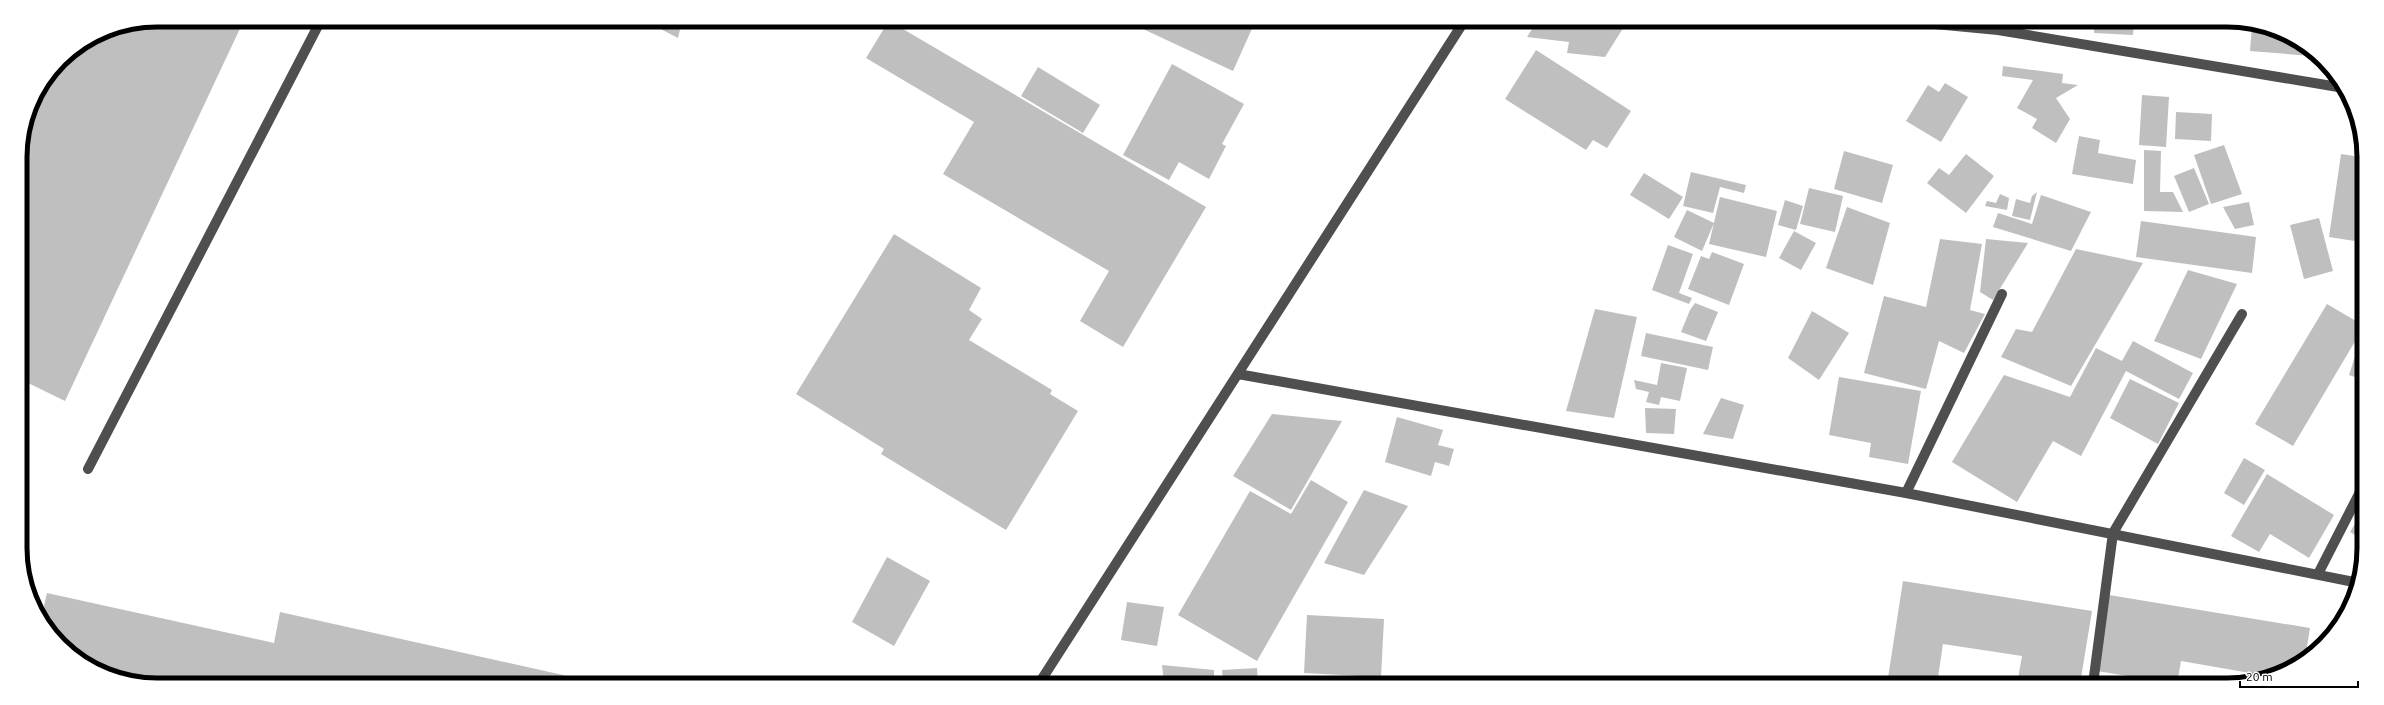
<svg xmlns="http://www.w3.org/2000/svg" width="2384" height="705" viewBox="0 0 2384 705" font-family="Ubuntu,sans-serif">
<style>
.building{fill:#bfbfbf}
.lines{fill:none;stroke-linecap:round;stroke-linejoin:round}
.minor{stroke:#4f4f4f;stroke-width:10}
.rim{fill:none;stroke:#000;stroke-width:5}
</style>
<rect width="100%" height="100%" fill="#fff"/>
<path class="building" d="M157,20H244L65,401L22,380L20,148L31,104L60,60L105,30Z
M645,21H682L678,38Z
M888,22H891L1206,207L1123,347L1080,321L1109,271L943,174L974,122L866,58Z
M1128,22H1255L1233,71Z
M1536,23H1623L1625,25L1605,57L1567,53L1569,42L1527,37Z
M2094,24H2134L2133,35L2094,33Z
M2159,24H2194V29Z
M2252,25H2262L2311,53V56L2250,51Z
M1536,50L1631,111L1607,148L1593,140L1586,150L1505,99Z
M1172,64L1244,104L1222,144L1226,146L1209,179L1179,162L1169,180L1123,155Z
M2003,66L2063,74L2062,83L2078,85L2056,98L2070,119L2056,143L2032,128L2037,119L2017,108L2033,80L2002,76Z
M1038,67L1100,105L1083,133L1021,96Z
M1945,83L1968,97L1941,142L1906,121L1928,85L1939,92Z
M2142,95L2169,97L2166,147L2139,145Z
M2176,112L2212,114L2211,141L2175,139Z
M2079,136L2100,140L2098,153L2136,160L2133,184L2072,174Z
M2224,145L2242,194L2211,204L2194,155Z
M2144,150L2161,151L2160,192H2173L2183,212L2144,211Z
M1844,151L1893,165L1882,203L1834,189Z
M1966,154L1994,176L1966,213L1927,183L1939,168L1949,175Z
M2341,154L2361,157V242L2329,237Z
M2194,168L2209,204L2189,212L2174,176Z
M1691,172L1746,185L1744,193L1720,187L1713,213L1683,206Z
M1644,173L1683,197L1669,219L1630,195Z
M1809,188L1843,196L1835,232L1800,224Z
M2037,192L2030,220L2012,216L2016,199L2030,203L2032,196Z
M2000,194L2009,198L2007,210L1985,206L1987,201L1996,203Z
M2041,195L2091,212L2071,251L1993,227L1998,213L2032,224Z
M1720,197L1777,211L1766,257L1709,244Z
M1785,200L1803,206L1796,230L1778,225Z
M2249,202L2254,225L2235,229L2223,207Z
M1847,207L1890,223L1873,285L1826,268Z
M1687,210L1714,223L1702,251L1674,237Z
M2319,218L2333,271L2304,279L2290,225Z
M2141,221L2256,237L2252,273L2136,257Z
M1794,231L1816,243L1801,270L1779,258Z
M894,234L981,288L969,310L982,319L969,340L1052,390L1050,394L1078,411L1006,530L881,454L884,449L796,394Z
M1940,239L1982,244L1970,310L1985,314L1964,353L1939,341L1926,389L1864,373L1884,296L1926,307Z
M1986,239L2028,243L1993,300L1980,292Z
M1668,245L1693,254L1679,293L1692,298L1689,304L1652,290Z
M2076,249L2143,263L2071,386L2001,357L2016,329L2032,332Z
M1712,252L1744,264L1729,305L1688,289L1701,256L1709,259Z
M2188,270L2237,284L2201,359L2154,341Z
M1695,303L1718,312L1706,341L1681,332L1690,310Z
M2327,304L2361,324L2360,333L2293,446L2255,424Z
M1595,309L1637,317L1614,418L1566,411Z
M1812,311L1849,333L1819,380L1788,358Z
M1646,333L1713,347L1708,370L1641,356Z
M2133,341L2193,373L2179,399L2126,371L2081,456L2053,441L2017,502L1952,462L2004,375L2070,397L2096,348L2122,361Z
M2360,341V379L2349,375Z
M1661,363L1687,368L1680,401L1661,397L1659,405L1646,402L1649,392L1636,389L1634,380L1657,385Z
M1839,377L1921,391L1908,464L1869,457L1871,443L1829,435Z
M2130,379L2179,403L2158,444L2110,418Z
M1721,398L1744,405L1733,439L1703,434Z
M1645,408L1676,409L1674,434L1646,433Z
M1272,414L1342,421L1291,510L1233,476Z
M1397,417L1443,430L1438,445L1454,449L1449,466L1435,462L1431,476L1385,462Z
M2244,458L2265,470L2244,505L2224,493Z
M2267,474L2334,515L2309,558L2270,534L2259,552L2231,536Z
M1311,480L1348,502L1257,661L1178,615L1250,491L1291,514Z
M1364,490L1408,506L1364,575L1324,563Z
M2360,516V538L2350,532Z
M887,557L930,581L894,646L852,622Z
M1903,581L2092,611L2080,684H2017L2022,656L1943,644L1937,684H1887Z
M47,593L274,643L280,612L590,681L122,680L60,645L41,619Z
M2109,595L2310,628L2305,659L2273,677L2181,661L2177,684L2097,671Z
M1127,602L1164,607L1157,646L1121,640Z
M1307,615L1384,619L1381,677L1304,673Z
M1162,665L1214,670V683L1164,682Z
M1257,668L1258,683H1223L1222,670Z"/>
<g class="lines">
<path class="minor" d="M1935,24L1998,30L2344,88
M1238,374L1906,493L2359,583
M88,469L321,20
M1906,493L2002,294
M2318,574L2360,492
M1040,682L1463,23
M2093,684L2113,533L2242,314"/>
</g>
<path d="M0 0H2384V705H0ZM157 27H2227A130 130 0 0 1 2357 157V548A130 130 0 0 1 2227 678H157A130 130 0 0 1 27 548V157A130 130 0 0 1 157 27Z" fill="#fff" fill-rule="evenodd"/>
<path class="rim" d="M157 27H2227A130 130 0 0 1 2357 157V548A130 130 0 0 1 2227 678H157A130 130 0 0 1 27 548V157A130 130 0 0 1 157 27Z"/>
<path d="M2240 681v6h118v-6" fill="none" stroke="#000000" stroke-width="2"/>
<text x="2246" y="681" font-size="12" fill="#000000" stroke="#ffffff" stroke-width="3" paint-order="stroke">20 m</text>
</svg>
